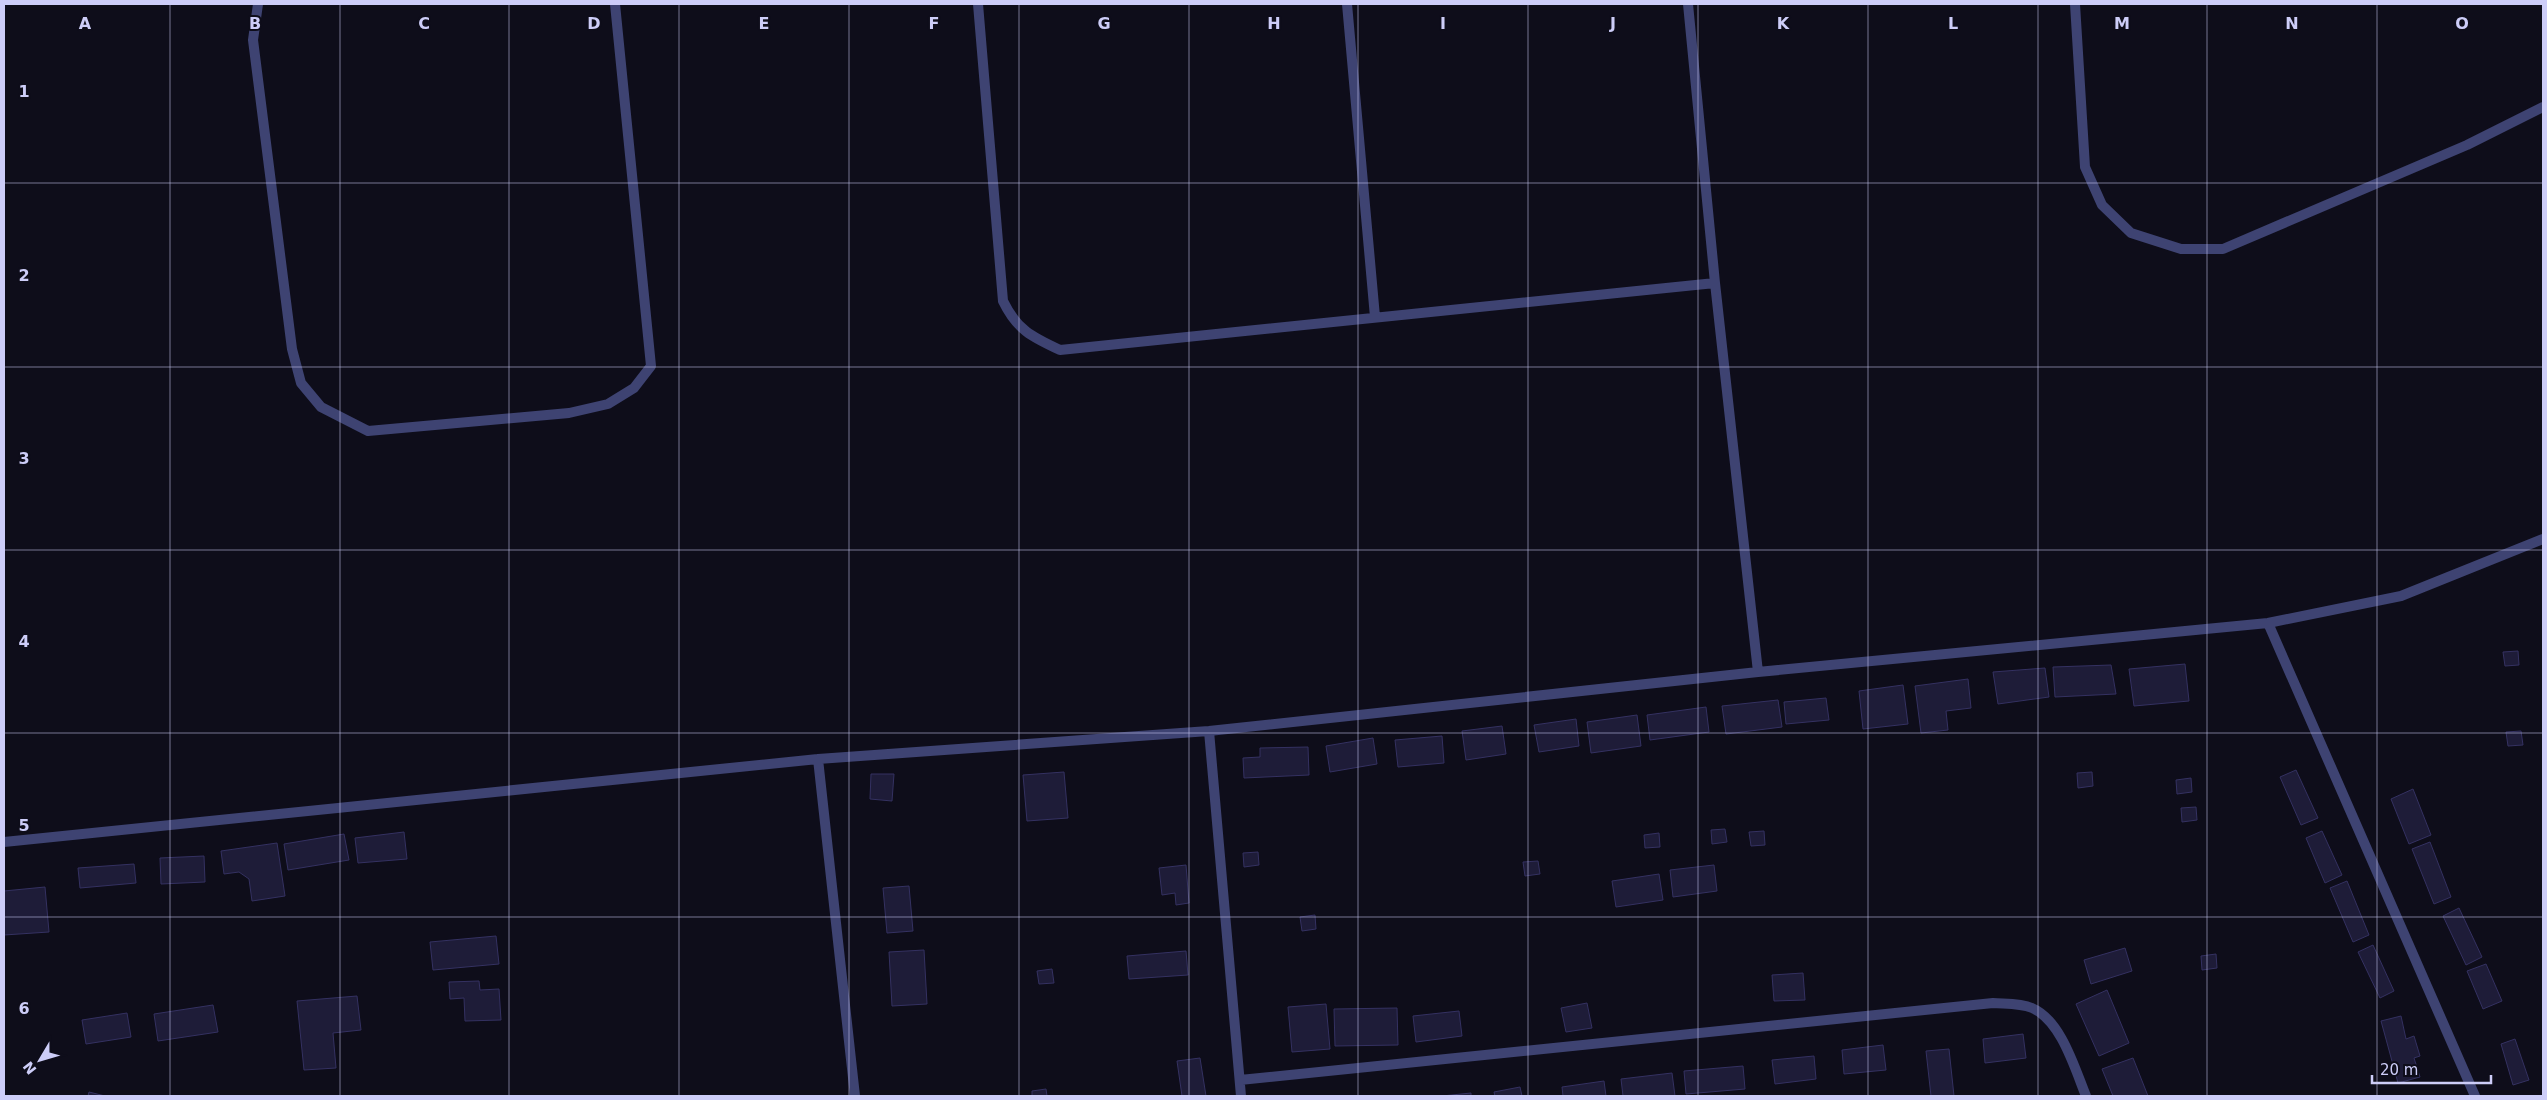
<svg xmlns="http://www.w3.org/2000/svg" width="2547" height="1100" viewBox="0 0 2547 1100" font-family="'DejaVu Sans',sans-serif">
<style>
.building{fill:#1e1c38;stroke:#343161}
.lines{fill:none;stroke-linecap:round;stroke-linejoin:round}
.minor{stroke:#3e4372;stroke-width:10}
.grid{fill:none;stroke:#cdcdf8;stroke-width:1;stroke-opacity:0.55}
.grid-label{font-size:16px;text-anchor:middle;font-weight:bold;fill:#cdcdf8;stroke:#0e0d1a;stroke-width:4;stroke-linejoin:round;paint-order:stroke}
</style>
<rect width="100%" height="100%" fill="#0e0d1a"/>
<path class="building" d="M2518,651L2519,665L2505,666L2503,652Z
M2185,664L2189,701L2134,706L2129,669Z
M2111,665L2116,694L2055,697L2053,667Z
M2045,668L2049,697L1998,704L1993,672Z
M1968,679L1971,708L1946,711L1948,730L1921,733L1915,686Z
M1903,685L1908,724L1863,729L1859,691Z
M1826,698L1829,720L1786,724L1784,702Z
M1778,700L1782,727L1726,734L1722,706Z
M1706,707L1709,732L1650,740L1647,715Z
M1637,715L1641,746L1591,753L1587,722Z
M1576,719L1579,746L1539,752L1534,725Z
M1502,726L1506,754L1466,760L1462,731Z
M2521,731L2523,745L2508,746L2506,732Z
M1442,736L1444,763L1398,767L1395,740Z
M1373,738L1377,764L1330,772L1326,746Z
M1308,747L1309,775L1244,778L1243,758L1260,757V748Z
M2296,770L2318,818L2301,825L2280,777Z
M1064,772L1068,818L1027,821L1023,775Z
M2092,772L2093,786L2078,788L2077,773Z
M871,774H894L892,801L870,799Z
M2191,778L2192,792L2177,794L2176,780Z
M2413,789L2431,835L2409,844L2391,799Z
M2196,807L2197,820L2182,822L2181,808Z
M1725,829L1727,842L1712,844L1711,830Z
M1764,831L1765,845L1751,846L1749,832Z
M2322,831L2342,875L2325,883L2306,838Z
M404,832L407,859L358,863L355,838Z
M1659,833L1660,847L1645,848L1644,835Z
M344,834L349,860L288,870L284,844Z
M2430,842L2451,897L2434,904L2412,849Z
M277,843L285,896L252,901L249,879L239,872L224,874L221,851Z
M1258,852L1259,865L1244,867L1243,853Z
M204,856L205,882L161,884L160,858Z
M1538,861L1540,874L1525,876L1523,862Z
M134,864L136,883L80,888L78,868Z
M1186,865L1189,903L1176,905L1175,893L1162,895L1159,868Z
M1714,865L1717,891L1673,897L1670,870Z
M1659,874L1663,900L1616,907L1612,881Z
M2347,881L2369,935L2353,942L2330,888Z
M909,886L913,931L887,933L883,888Z
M45,887L49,932L4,935V891Z
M2459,908L2482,957L2466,965L2443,916Z
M1315,915L1316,929L1302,931L1300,917Z
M496,936L499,964L433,970L430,942Z
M2373,945L2394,991L2380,998L2358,952Z
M2125,948L2132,971L2091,984L2084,960Z
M924,950L927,1004L892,1006L889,952Z
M1186,951L1188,975L1129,979L1127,956Z
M2216,954L2217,968L2202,970L2201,956Z
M2486,964L2502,1001L2483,1009L2467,971Z
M1052,969L1054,983L1039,984L1037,971Z
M1803,973L1805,1000L1774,1001L1772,975Z
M479,981L480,990L499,989L501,1020L465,1021L464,998L450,999L449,982Z
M2107,990L2129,1043L2099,1056L2076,1004Z
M357,996L361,1030L333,1033L336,1068L304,1070L297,1001Z
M1587,1003L1592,1028L1566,1032L1561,1008Z
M1326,1004L1330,1049L1292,1052L1288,1007Z
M213,1005L218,1032L158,1041L154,1014Z
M1397,1008L1398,1045L1335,1046L1334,1009Z
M1459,1011L1462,1036L1416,1042L1413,1016Z
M127,1013L131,1037L86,1044L82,1020Z
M2401,1016L2406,1039L2414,1036L2420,1056L2414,1058L2420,1077L2398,1083L2381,1021Z
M2023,1034L2026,1058L1985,1063L1983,1039Z
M2515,1039L2529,1080L2513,1085L2501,1044Z
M1883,1045L1886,1070L1844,1074L1842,1050Z
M1949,1049L1954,1096H1931L1926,1051Z
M1814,1056L1816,1079L1775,1084L1772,1060Z
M1200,1058L1206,1096H1182L1177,1061Z
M2133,1058L2148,1096H2113L2102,1069Z
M1743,1066L1745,1089L1686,1094L1684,1071Z
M1672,1073L1675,1096H1623L1621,1079Z
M1604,1081L1606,1096H1563L1562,1087Z
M1520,1087L1522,1096H1495L1494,1092Z
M1046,1089L1047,1096H1032V1091Z
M89,1092L105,1096H88Z
M1471,1093V1096H1442Z"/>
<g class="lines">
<path class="minor" d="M258,4L253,40L292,349L301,383L321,407L368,431L569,413L608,404L634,388L651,366L615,4
M978,4L1003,301C1017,330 1032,337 1060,350L1715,283
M1347,4L1375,317
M1688,4L1715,283L1758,672
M2075,4L2085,167L2102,205L2131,233L2181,249H2223L2467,145L2543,107
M2268,623L2475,1096
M1209,731L1241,1096
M818,759L855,1096
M4,842L818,759L1209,731L1758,672L2268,623L2401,596L2543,539
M1240,1080L1993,1003C2006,1004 2020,1003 2032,1008C2061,1020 2075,1069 2086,1096"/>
</g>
<path class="grid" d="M170,4V1096M340,4V1096M509,4V1096M679,4V1096M849,4V1096M1019,4V1096M1189,4V1096M1358,4V1096M1528,4V1096M1698,4V1096M1868,4V1096M2038,4V1096M2207,4V1096M2377,4V1096M4,183H2543M4,367H2543M4,550H2543M4,733H2543M4,917H2543"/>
<g class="grid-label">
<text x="85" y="29">A</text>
<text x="255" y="29">B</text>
<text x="424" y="29">C</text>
<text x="594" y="29">D</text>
<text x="764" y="29">E</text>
<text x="934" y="29">F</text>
<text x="1104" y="29">G</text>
<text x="1274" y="29">H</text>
<text x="1443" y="29">I</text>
<text x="1613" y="29">J</text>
<text x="1783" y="29">K</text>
<text x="1953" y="29">L</text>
<text x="2122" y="29">M</text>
<text x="2292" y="29">N</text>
<text x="2462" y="29">O</text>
<text x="24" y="97">1</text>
<text x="24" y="281">2</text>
<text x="24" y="464">3</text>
<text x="24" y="647">4</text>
<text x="24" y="831">5</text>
<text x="24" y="1014">6</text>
</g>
<rect width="2547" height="1100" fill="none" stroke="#cdcdf8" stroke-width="10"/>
<g transform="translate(40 1060) rotate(232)" stroke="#0e0d1a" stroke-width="4" paint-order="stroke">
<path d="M0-4L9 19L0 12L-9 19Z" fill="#cdcdf8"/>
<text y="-8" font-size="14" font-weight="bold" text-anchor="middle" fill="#cdcdf8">N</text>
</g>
<path d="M2372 1075v8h119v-8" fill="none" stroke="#cdcdf8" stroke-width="2.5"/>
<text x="2380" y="1075" font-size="15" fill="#cdcdf8" stroke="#0e0d1a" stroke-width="4" paint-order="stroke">20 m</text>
</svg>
